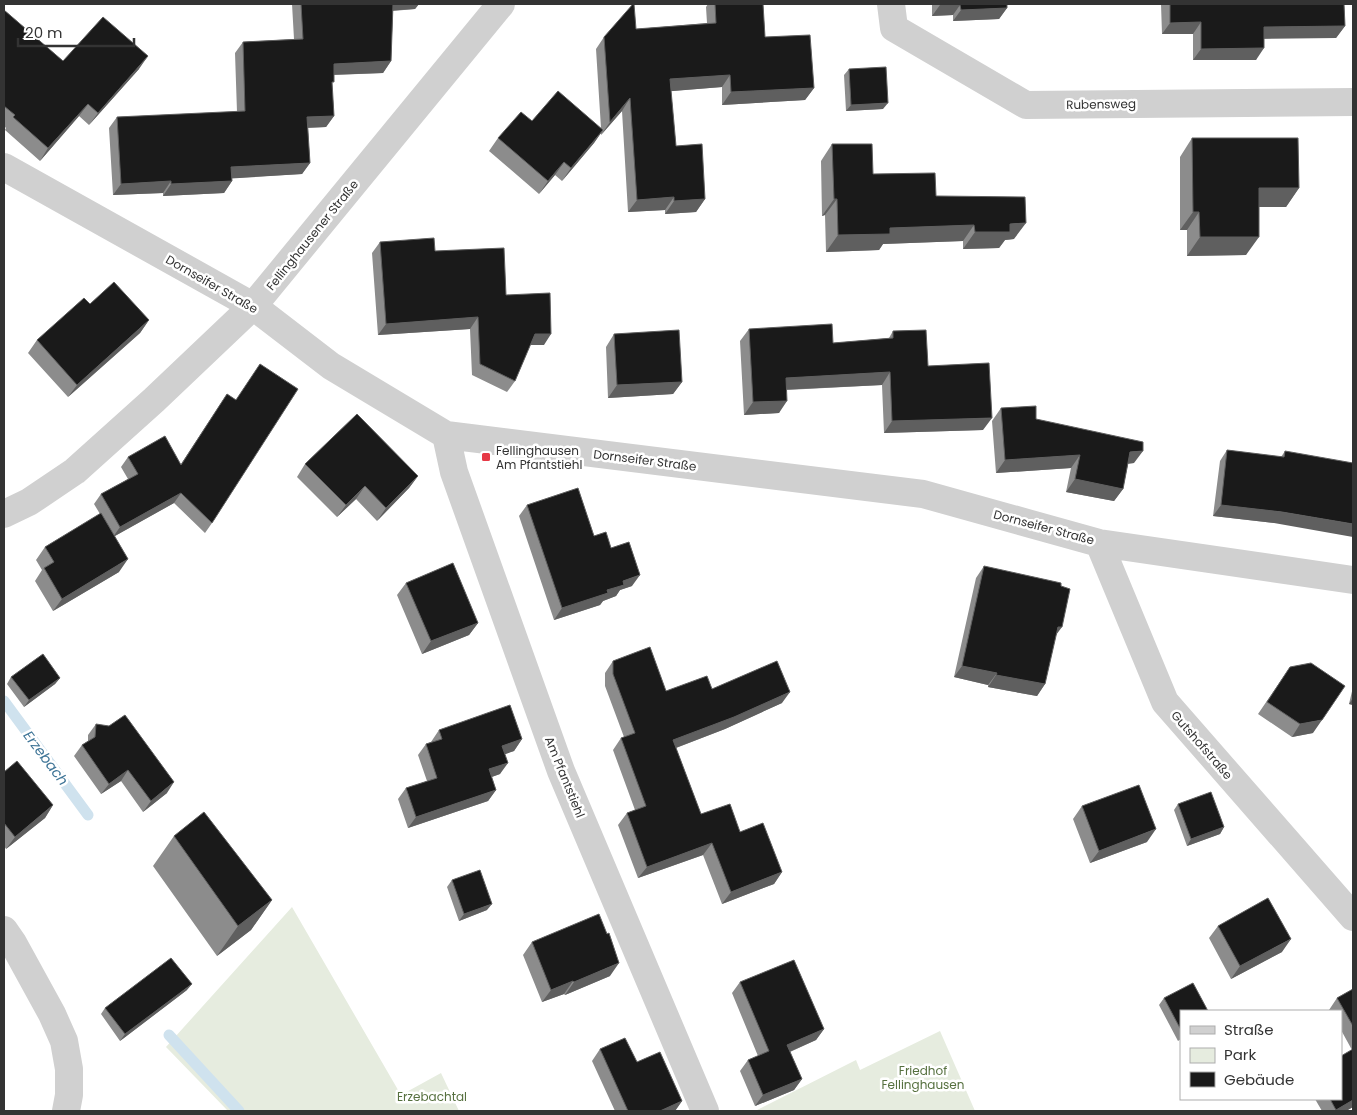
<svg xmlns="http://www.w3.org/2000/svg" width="1357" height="1115" viewBox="0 0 1357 1115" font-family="Poppins,sans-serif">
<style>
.green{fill:#e6ecdf}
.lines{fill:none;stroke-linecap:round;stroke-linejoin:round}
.stream{stroke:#cfe2ee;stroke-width:11}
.street{stroke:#d0d0d0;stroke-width:28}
.wall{fill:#8c8c8c}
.shaded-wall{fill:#5f5f5f}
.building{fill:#1a1a1a;stroke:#5f5f5f}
.poi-dot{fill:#e63946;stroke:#fff;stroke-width:2}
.labels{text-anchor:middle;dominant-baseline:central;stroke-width:5;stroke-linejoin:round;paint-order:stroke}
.street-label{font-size:12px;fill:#333;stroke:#fff}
.poi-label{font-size:12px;fill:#333;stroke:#fff;text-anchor:start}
.park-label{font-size:12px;fill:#56703f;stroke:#fff}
.water-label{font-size:14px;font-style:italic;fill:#3f7597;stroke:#fff}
</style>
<rect width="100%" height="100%" fill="#fff"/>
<path class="green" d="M292,907L401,1095L441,1073L459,1111H228L166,1047Z
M940,1031L975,1111H755L856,1060L860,1070Z"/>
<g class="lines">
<path class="stream" d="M4,701L88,815
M169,1035L239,1111"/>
<path class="street" d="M891,4L894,28L1026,105L1353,102
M4,167L253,306L331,366L446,435L923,494L1099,543L1353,580
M446,435L454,472L561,771L705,1111
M4,514L29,502L75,471L154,400L253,306L501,4
M1099,543L1165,702L1353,917
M4,930L13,943L52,1014L64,1041L69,1069V1095L66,1111"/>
</g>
<path class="wall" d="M292,4H419L415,9L393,11L391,61L383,73L334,75L332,84L334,116L326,127L308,128L310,163L302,174L232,178V181L224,193L163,196V193L113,195L109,128L117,117L237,112L235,53L243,42L294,39Z
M708,4H763L765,37L814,88L805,100L722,105V87L671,91L676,146L705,199L696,212L665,214V210L628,212L622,111L601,135V133L594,143L562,181L555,175L539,194L489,151L498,138L601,128L596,49L604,37L636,29L707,23L706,7Z
M932,4H1007V8L999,19L953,21V15L932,16Z
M1161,4H1344L1345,26L1336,38H1264L1256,60H1193V34H1162Z
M4,10L63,61L139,69L89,125L79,116L40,161L5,130L6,128L4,126Z
M849,69L883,109L846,111L844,75Z
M1192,138L1299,188L1286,207H1259L1246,255L1187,256V230H1180V157Z
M832,144L873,174L936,196L1014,239L1005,240L999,248L963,249V241L883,244L879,250L826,252L825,215L822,216L821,161Z
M380,242L435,251L506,295L544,345H530L515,381L507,392L472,375L470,329L378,335L372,253Z
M90,304L149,320L140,333L68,397L28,353L37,340Z
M749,329L833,343L889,338L893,331L928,366L983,430L884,433L882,385L787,390L779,413L744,415L740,341Z
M614,334L682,382L673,394L608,398L606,347Z
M260,364L212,523L205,533L174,503L115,536L119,572L53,611L35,581L42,570L36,560L45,547L100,514L94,504L101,494L128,479L121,467L128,457L181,464L227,394L236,400Z
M1001,408L1036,419L1134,463L1128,464L1123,489L1114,501L1066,492L1071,468L996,473L992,421Z
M1227,450L1281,457L1285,451L1274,523L1213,516L1220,461Z
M305,464L418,476L409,488L377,521L356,499L337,517L297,477Z
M527,505L594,536L611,548L632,586L620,590L616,596L603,601L600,605L554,620L519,516Z
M984,566L1045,684L1037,696L988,687V685L954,677L976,578Z
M406,583L478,623L469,635L422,654L397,595Z
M613,661L666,691L712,689L782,703L725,729L676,748L701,814L740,832L782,872L774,884L722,904L703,855L638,878L618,825L627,813L635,810L613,750L621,738L624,737L605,686V673Z
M1290,667L1313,733L1292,737L1258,714Z
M11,677L60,678L55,684L24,707L7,684Z
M1353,687V705L1349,704Z
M96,724L167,793L143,812L121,781L101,794L74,756L82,745L88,741V735Z
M439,730L522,739L514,751L505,754L500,774L491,777L496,790L488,801L408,828L398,799L406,788L427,781L418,755L426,744L431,742Z
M4,772L53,805L45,818L6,849L4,846Z
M1178,804L1224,827L1220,834L1187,846L1174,810Z
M1082,806L1147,842L1090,863L1073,819Z
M174,836L272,900L251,930L217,956L153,866Z
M452,880L487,910L459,921L447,887Z
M1218,926L1282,952L1231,979L1209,938Z
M532,942L610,976L565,995L564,994L542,1002L523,955Z
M740,982L824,1029L816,1040L790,1052L802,1079L794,1090L755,1106L740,1071L748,1060L758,1056L732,993Z
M1353,989V1107L1346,1111H1322L1315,1099H1341L1352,1050L1341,1030V1011H1330L1329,1010L1337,998Z
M187,990L120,1041L101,1014L105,1008Z
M1164,998L1181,1011V1039L1178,1041L1159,1005Z
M600,1049L637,1062L682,1101L675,1111H615L592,1061Z"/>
<path class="shaded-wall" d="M390,4H419L415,9L385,11Z
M940,5H960L953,15L932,16Z
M1007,8L999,19L953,21L961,10Z
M1201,22L1193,34H1162L1170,23Z
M1345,26L1336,38L1256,39L1264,27Z
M1264,48L1256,60H1193L1201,49Z
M148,56L139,69L89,125L98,113Z
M391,61L383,73L326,75L334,64Z
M730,75L722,87L661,92L670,79Z
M814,88L805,100L722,105L731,92Z
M630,98L622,111L601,135L610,122Z
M888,103L883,109L846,111L851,105Z
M88,104L79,116L40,161L48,148Z
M334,116L326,127L299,128L307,117Z
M603,130L594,143L562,181L571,168Z
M564,162L555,175L539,194L548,181Z
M310,163L302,174L223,179L231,167Z
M171,181L163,193L113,195L121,184Z
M232,181L224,193L163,196L171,184Z
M1259,188H1299L1286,207H1246Z
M674,197L665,210L628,212L637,200Z
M705,199L696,212L665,214L674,201Z
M834,199H837L825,215L822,216Z
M1193,212H1199L1187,230H1180Z
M1026,223L1014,239L1005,240L999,248L963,249L975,232L1010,224Z
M974,225L963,241L883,244L879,250L826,252L838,235L890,228Z
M1200,237H1259L1246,255L1187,256Z
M478,317L470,329L378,335L386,324Z
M149,320L140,333L68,397L77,385Z
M535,334H551L544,345H527Z
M890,372L882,385L778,390L786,378Z
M682,382L673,394L608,398L617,385Z
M787,401L779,413L744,415L753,402Z
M992,418L983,430L884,433L892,421Z
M1143,451L1134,463L1122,464L1130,452Z
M1080,455L1071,468L996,473L1005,460Z
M418,476L409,488L377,521L386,508Z
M1075,479L1123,489L1114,501L1066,492Z
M365,486L356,499L337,517L346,505Z
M181,493L174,503L113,537L120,527Z
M1221,505L1282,512L1353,524V537L1274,523L1213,516Z
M128,559L119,572L53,611L62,599Z
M640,575L632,586L620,590L616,596L603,601L600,605L554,620L562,608L607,590L623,581Z
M478,623L469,635L422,654L431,641Z
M1058,627H1062L1053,639Z
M962,666L997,673L988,685L954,677Z
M996,675L1045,684L1037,696L988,687Z
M60,678L55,684L24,707L29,700Z
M790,692L782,703L725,729L665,752L673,740Z
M1353,698V705L1349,704Z
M1322,720L1313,733L1292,737L1300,724Z
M522,739L514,751L494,758L502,746Z
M508,763L500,774L481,781L489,769Z
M128,770L121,781L101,794L109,784Z
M174,782L167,793L143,812L151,801Z
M496,790L488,801L408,828L416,817Z
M53,805L45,818L6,849L15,837Z
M1224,827L1220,834L1187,846L1191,839Z
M1156,829L1147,842L1090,863L1099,851Z
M712,843L703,855L638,878L647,867Z
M782,872L774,884L722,904L731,892Z
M272,900L251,930L217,956L238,926Z
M492,904L487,910L459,921L464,914Z
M1291,939L1282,952L1231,979L1240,966Z
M619,963L610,976L565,995L574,982Z
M573,981L564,994L542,1002L551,990Z
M192,984L187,990L120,1041L125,1034Z
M824,1029L816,1040L780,1056L787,1045Z
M802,1079L794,1090L755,1106L763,1095Z
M1353,1100V1107L1346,1111H1335L1336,1110Z
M682,1101L675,1111H660Z"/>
<path class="building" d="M301,4H393L391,61L334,64V82H332L334,116L307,117L310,163L231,167L232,181L171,184V181L121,184L117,117L245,111L243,42L303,39Z
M633,4H634L636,29L716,23L715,4H763L765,37L810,35L814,88L731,92L730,75L670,79L676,146L702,144L705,199L674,201V197L637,200L630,98L610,122L604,37Z
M940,4H1007V8L961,10L960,5H940Z
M1170,4H1344L1345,26L1264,27V48L1201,49V22L1170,23Z
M4,10L63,61L103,17L148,56L98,113L88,104L48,148L13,117L15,115L4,106Z
M886,67L888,103L851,105L849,69Z
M558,91L603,130L571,168L564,162L548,181L498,138L521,112L532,121Z
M1192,138H1298L1299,188H1259V237H1200L1199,212H1193Z
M832,144H872L873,174L935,173L936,196L1025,197L1026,223L1010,224V232H975L974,225L890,228V234L838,235L837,199H834Z
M434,238L435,251L504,248L506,295L550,293L551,334H535L515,381L480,364L478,317L386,324L380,242Z
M114,282L149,320L77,385L37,340L84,298L90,304Z
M832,324L833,343L893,338V331L926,330L928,366L989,363L992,418L892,421L890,372L786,378L787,401L753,402L749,329Z
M679,330L682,382L617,385L614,334Z
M260,364L298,389L212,523L181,493L120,527L101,494L138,474L128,457L165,436L181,465L227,394L236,400Z
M1036,406V419L1143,442V451L1130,452L1123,489L1075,479L1080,455L1005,460L1001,408Z
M357,414L418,476L386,508L365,486L346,505L305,464Z
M1227,450L1284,457L1285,451L1353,463V524L1282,512L1221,505Z
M578,488L594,536L606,532L611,548L629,542L640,575L623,581L624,585L607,590L608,593L562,608L527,505Z
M101,513L128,559L62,599L44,568L54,562L45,547Z
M453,563L478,623L431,641L406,583Z
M984,566L1061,583V586L1070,589L1062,627H1058L1045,684L996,675L997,673L962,666Z
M650,647L666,691L707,676L712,689L777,661L790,692L734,717L673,740L701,814L730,804L740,832L763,823L782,872L731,892L712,843L647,867L627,813L646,806L621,738L635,733L613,674V661Z
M43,654L60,678L29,700L11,677Z
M1311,663L1345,686L1322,720L1300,724L1267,702L1290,667Z
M510,705L522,739L502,746L508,763L489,769L496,790L416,817L406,788L437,778L426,744L442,739L439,730Z
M125,715L174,782L151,801L128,770L109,784L82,745L95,737L96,724L109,726Z
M17,761L53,805L15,837L4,823V772Z
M1139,785L1156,829L1099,851L1082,806Z
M1211,792L1224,827L1191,839L1178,804Z
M204,812L272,900L238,926L174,836Z
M480,870L492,904L464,914L452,880Z
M1268,898L1291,939L1240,966L1218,926Z
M599,914L607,934L609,933L619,963L574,982L573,981L551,990L532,942Z
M171,958L192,984L125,1034L105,1008Z
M794,960L824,1029L787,1045L802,1079L763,1095L748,1060L769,1051L740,982Z
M1193,983L1208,1011H1181V1030L1164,998Z
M1353,989V1026L1337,998Z
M625,1038L637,1062L660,1052L682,1101L660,1111H628L600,1049Z
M1353,1049V1100L1336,1110L1330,1099H1341V1056Z"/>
<rect class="poi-dot" x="481" y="452" width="10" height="10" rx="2.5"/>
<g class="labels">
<g class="street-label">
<text transform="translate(1101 104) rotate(-1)">Rubensweg</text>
<text transform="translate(312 235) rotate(-51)">Fellinghausener Straße</text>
<text transform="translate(212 284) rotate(30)">Dornseifer Straße</text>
<text transform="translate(645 460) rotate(7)">Dornseifer Straße</text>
<text transform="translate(1044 527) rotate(15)">Dornseifer Straße</text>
<text transform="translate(1202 745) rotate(49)">Gutshofstraße</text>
<text transform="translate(565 777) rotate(68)">Am Pfantstiehl</text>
</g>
<g class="poi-label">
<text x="496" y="450">Fellinghausen<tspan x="496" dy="14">Am Pfantstiehl</tspan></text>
</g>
<g class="park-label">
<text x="923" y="1070">Friedhof<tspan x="923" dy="14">Fellinghausen</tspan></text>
<text x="432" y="1096">Erzebachtal</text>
</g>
<g class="water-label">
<text transform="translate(46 758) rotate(53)">Erzebach</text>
</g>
</g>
<rect width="1357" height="1115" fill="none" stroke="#333333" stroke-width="10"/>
<rect x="1180" y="1010" width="162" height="90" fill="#ffffff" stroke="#adadad"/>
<rect x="1190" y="1026" width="25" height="8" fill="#d0d0d0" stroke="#adadad"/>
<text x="1224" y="1035" font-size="15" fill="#333333">Straße</text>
<rect x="1190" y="1048" width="25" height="15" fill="#e6ecdf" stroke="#adadad"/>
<text x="1224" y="1060" font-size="15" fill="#333333">Park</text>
<rect x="1190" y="1072" width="25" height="15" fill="#1a1a1a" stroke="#adadad"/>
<text x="1224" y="1085" font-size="15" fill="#333333">Gebäude</text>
<path d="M18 38v8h116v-8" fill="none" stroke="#333333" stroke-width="2.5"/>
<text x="25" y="38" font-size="15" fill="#333333" stroke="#ffffff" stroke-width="4" paint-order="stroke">20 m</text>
</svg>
